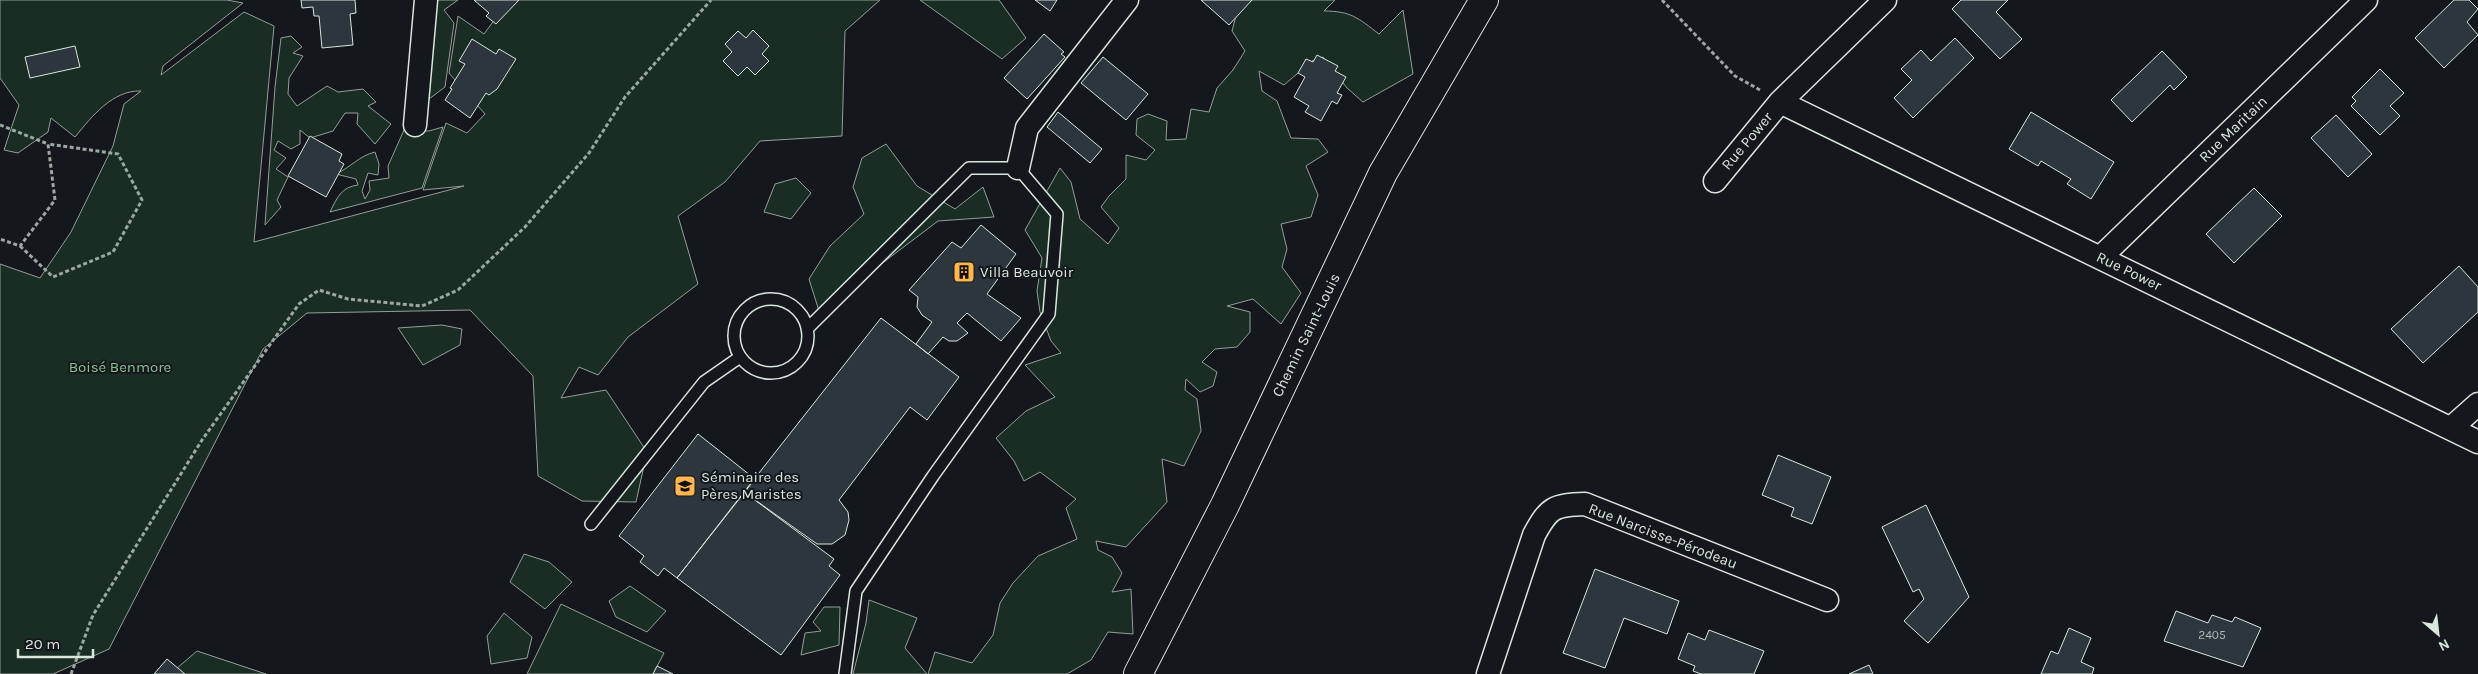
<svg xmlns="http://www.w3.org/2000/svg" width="2478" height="674" viewBox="0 0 2478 674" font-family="Karla,sans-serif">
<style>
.green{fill:#1a2d24;stroke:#939e99}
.building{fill:#2c363c;stroke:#d8e6dc}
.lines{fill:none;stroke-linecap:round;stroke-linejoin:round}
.service-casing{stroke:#d8e6dc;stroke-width:14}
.minor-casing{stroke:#d8e6dc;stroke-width:25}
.tertiary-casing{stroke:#d8e6dc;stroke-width:30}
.path{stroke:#9da8a2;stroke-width:3;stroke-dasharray:4 2.5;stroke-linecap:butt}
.service{stroke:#14181c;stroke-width:11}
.minor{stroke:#14181c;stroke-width:22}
.tertiary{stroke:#14181c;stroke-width:28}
.labels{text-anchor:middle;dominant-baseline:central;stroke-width:4;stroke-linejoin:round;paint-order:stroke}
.number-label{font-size:12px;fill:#adbab4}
.street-label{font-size:15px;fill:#d8e6dc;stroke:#14181c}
.poi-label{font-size:15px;fill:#d8e6dc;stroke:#14181c;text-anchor:start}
.park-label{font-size:15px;fill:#8ac095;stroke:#14181c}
</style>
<rect width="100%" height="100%" fill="#14181c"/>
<path class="green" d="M0,0H227L243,3L163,66L161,75L244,12L274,26L254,242L464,186L423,190L446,123L467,133L485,114L449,73L458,16L484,34L509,0H880L845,31L842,136L760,141L725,182L678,216L698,284L628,337L598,375L579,367L561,398L606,390L647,452L636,502L582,501L538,476L533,376L470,310L307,313L263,349L109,649L53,674H0V264L40,278L71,232L113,146L124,104L141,91C113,90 92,116 75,137L51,118L48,132L18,153L4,150L19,105L0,78Z
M435,0H458L444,10L454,23L445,87L429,99L427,75Z
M920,0H999L1026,38L1002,59Z
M1226,0H1335L1324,11C1351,11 1358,18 1379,34L1403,10L1413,74L1363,102L1347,88L1323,57L1312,61L1284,85L1259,71L1262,91L1277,101L1291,138L1318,139L1328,152L1306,166L1318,195L1311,217L1281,224L1287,249L1282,267L1301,293L1281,324L1253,299L1227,306L1250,312V332L1237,347L1215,349L1202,362L1217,372L1213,386L1200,392L1186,379L1185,390L1197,399L1201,431L1184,466L1162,459L1167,502L1126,547L1096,541L1098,550L1112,557L1122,573L1112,592L1131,589L1133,634L1108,632L1091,660L1067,674H928L935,652L972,663L993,635L1000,603L1013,583L1038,556L1077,539L1066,508L1076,499L1040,472L1024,481L1014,461L996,438L1026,411L1055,397L1025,365L1061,353L1051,341L1040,312L1037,291L1042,258L1025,230L1060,168L1071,182L1080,219L1108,244L1119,228L1101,207L1109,196L1126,179V155L1146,160L1155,150L1136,135L1137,119L1148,114L1167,121L1166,140L1186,139L1191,109L1209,112L1217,88L1233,70L1245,51L1232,31L1237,12Z
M291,36L302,47L293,53L303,56L289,78L288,94L297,106L327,86L338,92L363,89L376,102L368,106L391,124L375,144L357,124L358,113H345L333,131L310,138L300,130V144L291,149L278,141L274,150L286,158L276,169L288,177L277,200L281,207L265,225L275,87L281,38Z
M443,127L422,188L330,212C337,198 341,187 358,185L356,179L336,174C351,167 359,156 375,152L379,164L378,175L368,173L362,191L365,199L370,190L369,181L389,178L388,166L404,130L429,131Z
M886,144L917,186L955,209L983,187L994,217L938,221L819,311L809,279L830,246L864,214L853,187L862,158Z
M796,178L811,193L791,219L764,212L775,184Z
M442,325L462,329L460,345L423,365L398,328Z
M524,554L549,562L572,582L545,609L510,582Z
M630,586L666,611L647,632L616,617L609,601Z
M869,600L917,618L905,648L927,674H853L866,623Z
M561,604L664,653L653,674H527Z
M824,607H840L839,645L801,655L805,633L821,631L813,622Z
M504,613L532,637L527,658L491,664L487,636Z
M197,651L266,674H176V669Z"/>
<path class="building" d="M301,0H355L356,13L350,14L353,45L322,48L319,16H314L313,7L302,8Z
M474,0H519L496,24L486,16L489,13Z
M1035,0H1057L1050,11Z
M1201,0H1252L1229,25Z
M1961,0H2008L1996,12L2022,39L2000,59L1952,9Z
M2454,0H2469L2478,9L2467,22L2478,35L2444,68L2415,38Z
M753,30L769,46L762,54L769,61L755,75L747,67L738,76L723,61L732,52L725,44L738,31L746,38Z
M1044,34L1064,52L1061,54L1065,57L1027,99L1004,78Z
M1955,38L1974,58L1913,118L1894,98L1912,80L1901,69L1921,50L1931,61Z
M472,39L496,54L499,49L516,59L497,89L489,95L486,93L470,118L445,100L452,89L450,88L465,64L459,61Z
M75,46L80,67L30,78L25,57Z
M2162,51L2187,77L2174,90L2170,85L2132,122L2111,100Z
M1317,55L1338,66L1335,71L1346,77L1337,93L1342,95L1337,104L1332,101L1321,121L1305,112L1309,106L1294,97L1305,77L1298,73L1306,59L1313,62Z
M1103,57L1148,94L1126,120L1081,83Z
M2380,69L2404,93L2390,106L2400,116L2380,135L2351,106L2356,101L2352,97Z
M1058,112L1102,149L1090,163L1047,127Z
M2031,112L2114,162L2091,199L2067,184L2071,179L2041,161L2038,166L2009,149Z
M2336,115L2372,154L2348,177L2311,138Z
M310,136L342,154L339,161L344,164L326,197L288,176Z
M2254,188L2282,216L2234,263L2206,234Z
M981,225L1016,254L987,294L1021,318L1001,341L967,313L957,323L968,333L957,341H949L943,337L928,354L916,344L932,322L922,315L917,307L918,297L909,290L952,242L961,248Z
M2459,266L2478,287V312L2423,363L2391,329Z
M881,318L959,377L927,420L910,407L839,500L848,512L849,520L845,535L832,544H817L744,492Z
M698,434L755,479L677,578L664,568L658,576L640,562L644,556L619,536Z
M1778,455L1831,477L1812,524L1791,516L1794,508L1762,495Z
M744,492L834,559L829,566L840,575L781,655L677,578Z
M1926,505L1969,597L1928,643L1904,621L1924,599L1919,589L1913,592L1882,527Z
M1595,569L1679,601L1667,634L1624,618L1605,668L1563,653Z
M2176,611L2208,623L2212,615L2232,622L2235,617L2261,628L2243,667L2164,641Z
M2069,628L2091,638L2081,662L2094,668L2092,674H2041L2051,651L2058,654Z
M1709,630L1764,651L1754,674H1701L1693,671L1695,666L1678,659L1688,633L1705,640Z
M167,659L185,674H154Z
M1869,665L1873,674H1849Z
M657,666L673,674H653Z"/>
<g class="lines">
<g class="service-casing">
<path id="service" d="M734 336a37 37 0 1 1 74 0a37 37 0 1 1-74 0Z
M807,329L969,168H1018L1057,214L1049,314L933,476L856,591L845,674
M591,524L704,382L740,357"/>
</g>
<g class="minor-casing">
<path id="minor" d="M1780,102L2478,442
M415,125L426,0
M1018,168L1027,128L1127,0
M1715,181L1780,102L1885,0
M2101,257L2366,0
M2451,428L2478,404
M1488,674L1534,535C1549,507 1554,505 1585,504L1827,600"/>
</g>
<g class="tertiary-casing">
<path id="tertiary" d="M1138,674L1225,505L1383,173L1484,0"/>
</g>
<path class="path" d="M1662,0L1735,76L1760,90
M0,125L48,144L55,200L20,246L0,239
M20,246L53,277L113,252L142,200L118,154L48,144
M71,674L93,615L202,440L299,304L319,290L348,299L422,306L458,290L525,227L589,153L625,97L711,0"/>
<use href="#service" class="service"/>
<use href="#minor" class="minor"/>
<use href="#tertiary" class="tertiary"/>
</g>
<defs>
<g id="building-square" transform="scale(1.125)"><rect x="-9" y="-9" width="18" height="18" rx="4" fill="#ffb74d" stroke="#14181c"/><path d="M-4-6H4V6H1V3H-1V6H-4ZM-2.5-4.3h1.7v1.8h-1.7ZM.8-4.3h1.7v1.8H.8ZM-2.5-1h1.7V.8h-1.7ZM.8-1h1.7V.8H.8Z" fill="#111"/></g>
<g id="school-square" transform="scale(1.125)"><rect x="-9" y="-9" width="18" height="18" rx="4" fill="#ffb74d" stroke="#14181c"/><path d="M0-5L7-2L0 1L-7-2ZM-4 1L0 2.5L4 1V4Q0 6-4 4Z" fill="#111"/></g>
</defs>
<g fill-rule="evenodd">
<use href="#building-square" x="964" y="272"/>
<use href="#school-square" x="685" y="486"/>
</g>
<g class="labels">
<g class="number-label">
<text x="2212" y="635">2405</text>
</g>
<g class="street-label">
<text transform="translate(2233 129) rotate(-44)">Rue Maritain</text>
<text transform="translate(1747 141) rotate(-50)">Rue Power</text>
<text transform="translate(2129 271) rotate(26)">Rue Power</text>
<text transform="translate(1306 335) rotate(-64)">Chemin Saint-Louis</text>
<text transform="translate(1663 536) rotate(21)">Rue Narcisse-Pérodeau</text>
</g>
<g class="poi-label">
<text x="980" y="272">Villa Beauvoir</text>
<text x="701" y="477">Séminaire des<tspan x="701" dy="17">Pères Maristes</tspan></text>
</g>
<g class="park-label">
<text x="120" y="367">Boisé Benmore</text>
</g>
</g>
<g transform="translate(2438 634) rotate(152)" stroke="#14181c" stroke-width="4" paint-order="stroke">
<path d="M0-4L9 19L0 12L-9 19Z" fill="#d8e6dc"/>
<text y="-8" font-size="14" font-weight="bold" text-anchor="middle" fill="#d8e6dc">N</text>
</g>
<path d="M18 649v8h75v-8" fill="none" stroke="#d8e6dc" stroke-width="2.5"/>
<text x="25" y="649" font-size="15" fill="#d8e6dc" stroke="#14181c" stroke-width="4" paint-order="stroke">20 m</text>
</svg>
